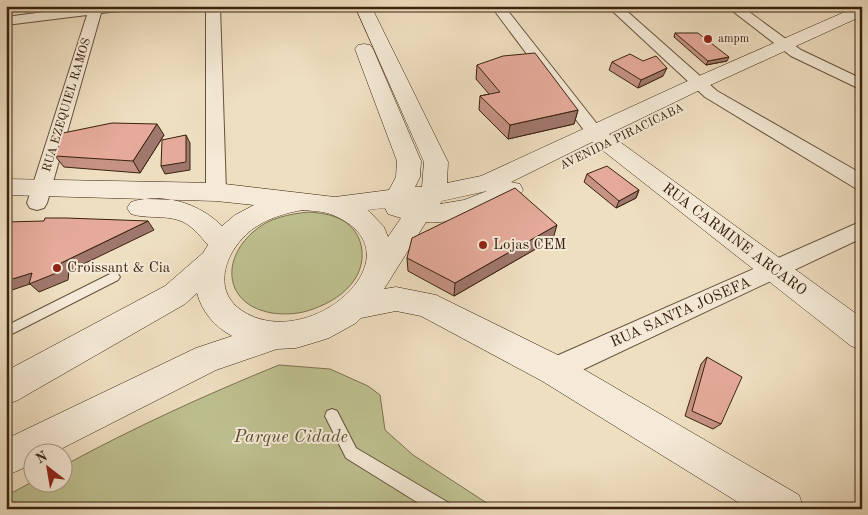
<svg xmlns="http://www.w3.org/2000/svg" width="868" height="515" viewBox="0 0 868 515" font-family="'Old Standard TT',serif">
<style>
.green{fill:#bec090;stroke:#7c714f}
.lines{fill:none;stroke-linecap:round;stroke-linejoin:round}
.service-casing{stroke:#66513b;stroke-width:2}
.minor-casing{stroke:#66513b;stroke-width:2}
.secondary-casing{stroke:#39220e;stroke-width:1}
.service{fill:#f5ead7;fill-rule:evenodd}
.minor{fill:#f5ead7;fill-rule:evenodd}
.secondary{fill:#f5ead7;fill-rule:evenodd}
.wall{fill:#c59284;stroke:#39220e}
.shaded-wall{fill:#a0776c;stroke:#39220e}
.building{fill:#e5aa9a;stroke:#39220e}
.poi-dot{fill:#8f2418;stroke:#f5ead7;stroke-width:2}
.labels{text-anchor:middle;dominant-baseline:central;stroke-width:4;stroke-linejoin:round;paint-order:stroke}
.far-poi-label{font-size:12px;fill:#39220e;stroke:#f5ead7;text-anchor:start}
.far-street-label{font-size:12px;fill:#39220e;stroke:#f5ead7}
.street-label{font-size:15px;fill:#39220e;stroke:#f5ead7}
.poi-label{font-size:15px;fill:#39220e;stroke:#f5ead7;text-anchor:start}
.near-park-label{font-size:18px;font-style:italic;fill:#5a4a2e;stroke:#f5ead7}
</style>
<rect width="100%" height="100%" fill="#efdfc1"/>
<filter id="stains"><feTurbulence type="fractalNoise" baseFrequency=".004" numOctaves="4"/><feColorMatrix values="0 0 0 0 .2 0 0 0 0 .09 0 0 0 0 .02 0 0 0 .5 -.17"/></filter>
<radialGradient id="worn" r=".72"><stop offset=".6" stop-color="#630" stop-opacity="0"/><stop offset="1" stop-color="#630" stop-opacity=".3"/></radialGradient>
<path class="green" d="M309,212C320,213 331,214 342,220C363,231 368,259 355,279C345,294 330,303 313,309C300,314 286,315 272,313C225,305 220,261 253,232C268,218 289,214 309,212Z
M279,365L330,369L368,386L380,395L385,430L413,455L496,509H6V496L32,482H62L63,466C133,428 205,395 279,365Z"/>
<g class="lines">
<g class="service-casing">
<path id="service" d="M114,272L118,274L120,277L118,280L6,337V326Z
M332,409L337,411L356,448L449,503L451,509H428L346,458L325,416L327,411Z"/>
</g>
<g class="minor-casing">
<path id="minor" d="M90,6H135L129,10L101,13L47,203L44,208L37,210L30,208L27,203L87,15L6,25V17Z
M206,6H220L226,192L223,197L216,199L209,197L206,192Z
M491,6H504L601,129L604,133L601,137L595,139L589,137Z
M607,6H621L717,91L862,174V190L855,188L705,97Z
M726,6H741L801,50L862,79V90L791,56Z
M862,221V238L563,379L554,382L545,379L541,370L545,361Z"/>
</g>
<g class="secondary-casing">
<path id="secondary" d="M355,6H371L448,162L447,183L481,176L692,79L856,7L862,6V16L706,87L609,134L862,318V350L851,346L592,142L511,182L520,184L523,190C512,210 448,225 426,222L384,289L396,287L436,295L566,359L799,495L804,509H749L542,381L421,316L396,311L361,318L356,323L329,338L313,343L296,348L277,349L216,370L55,452H32V464L6,476V439L196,348L232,336C215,327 202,312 197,293L185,304L18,400L6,405V371L165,286L203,253L208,245C200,236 190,223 178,220C163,215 146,219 131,214L127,208L131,202C163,192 199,203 222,226L235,215L254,205L216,201L6,195V179L216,183L335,197L389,190L396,177L397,161L355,49L358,45L364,44L370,45L373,49L421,161L420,177L415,187H422L424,162ZM487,191L464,200L440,204L442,201ZM385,208L388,214L401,218L388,237L384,227L368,210ZM303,210C312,211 324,211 333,215C423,253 312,353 244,312C209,291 226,248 254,228C269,218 285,213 303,210Z"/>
</g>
<use href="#service" class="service"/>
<use href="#minor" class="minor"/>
<use href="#secondary" class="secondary"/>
</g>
<path class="wall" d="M675,33L727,61L706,65L674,37Z
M612,62L663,76L638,88L609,70Z
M477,65L578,110L574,124L508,139L479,110L480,96L489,94L476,79Z
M164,135L140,173L64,167L55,156Z
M587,174L639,190L636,198L616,208L584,182Z
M553,239L454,296L408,271L407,258Z
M707,357L721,424L713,429L685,416L701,364Z"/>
<path class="shaded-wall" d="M729,57L727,61L706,65L708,61Z
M667,68L663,76L638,88L641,80Z
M578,110L574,124L508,139L510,125Z
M157,124L164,135L140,173L133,161Z
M6,133L9,136L6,140Z
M186,135L190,143V170L165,174L161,166Z
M639,190L636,198L616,208L619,201Z
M148,221L154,230L69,271L68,280L39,292L30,284L6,292V281L61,263Z
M557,225L553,239L454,296L455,283Z"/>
<path class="building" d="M675,33H698L729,57L708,61Z
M535,53L578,110L510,125L480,96L500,92L477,65L503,56Z
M630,54L643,61L656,56L667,68L641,80L612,62Z
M112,123L157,124L133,161L55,156L63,133Z
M186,135V162L161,166L162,140Z
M607,166L639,190L619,201L587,174Z
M515,188L557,225L455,283L407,258L412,238Z
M45,218H66L148,221L61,263L59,272L29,284L32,273L6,281V222L44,221Z
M707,357L742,377L721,424L692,411Z"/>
<g class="poi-dot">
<circle cx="708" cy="39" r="5"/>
<circle cx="483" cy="245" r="5"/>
<circle cx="57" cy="268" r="5"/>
</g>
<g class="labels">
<g class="far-poi-label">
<text x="718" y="39">ampm</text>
</g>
<g class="far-street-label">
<text transform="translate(67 105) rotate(-73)">RUA EZEQUIEL RAMOS</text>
<text transform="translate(622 137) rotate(-26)">AVENIDA PIRACICABA</text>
</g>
<g class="street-label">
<text transform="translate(734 240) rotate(37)">RUA CARMINE ARCARO</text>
<text transform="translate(681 313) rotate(-24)">RUA SANTA JOSEFA</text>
</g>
<g class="poi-label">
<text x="493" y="245">Lojas CEM</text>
<text x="67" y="268">Croissant &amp; Cia</text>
</g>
<g class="near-park-label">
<text x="291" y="437">Parque Cidade</text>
</g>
</g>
<rect width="868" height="515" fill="none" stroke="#efdfc1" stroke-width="25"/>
<rect x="8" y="8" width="853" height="500" fill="none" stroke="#39220e" stroke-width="2.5"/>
<rect x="12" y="12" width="843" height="490" fill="none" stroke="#39220e"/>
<g transform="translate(48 468) rotate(329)"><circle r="24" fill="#f5ead7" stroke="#aa9a87"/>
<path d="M0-4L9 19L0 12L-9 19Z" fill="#8f2418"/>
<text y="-8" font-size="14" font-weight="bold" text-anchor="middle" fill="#39220e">N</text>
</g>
<rect width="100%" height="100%" filter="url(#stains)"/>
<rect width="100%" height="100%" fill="url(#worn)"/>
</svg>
